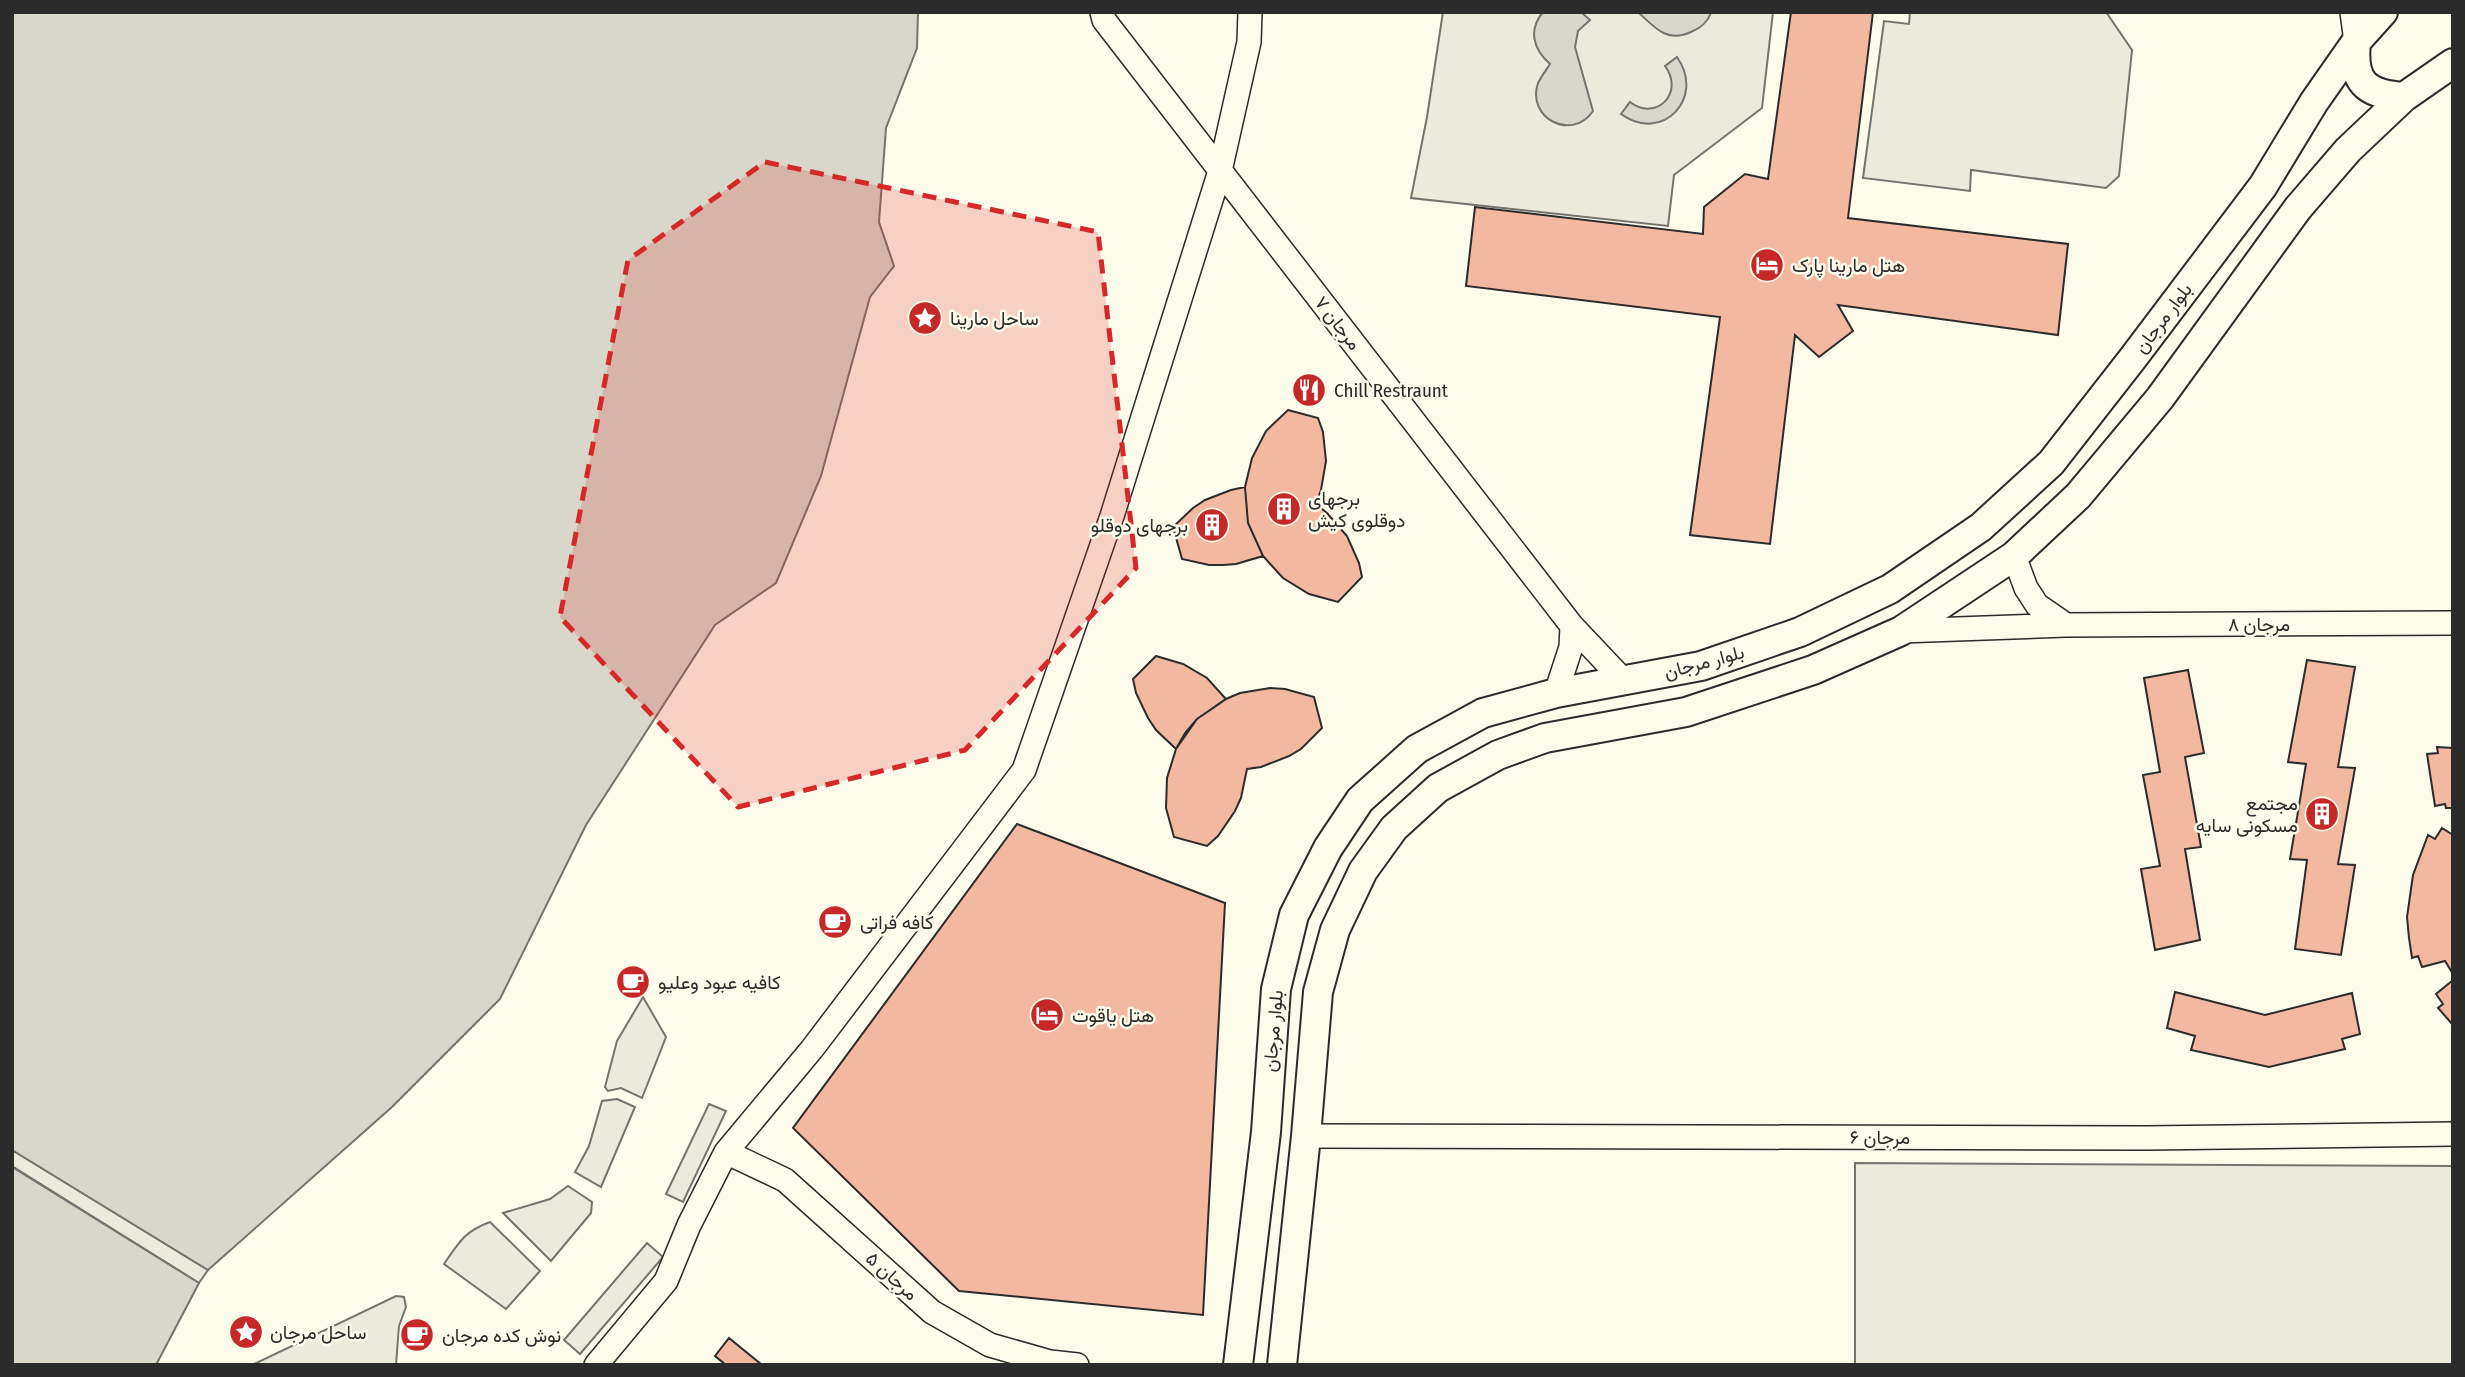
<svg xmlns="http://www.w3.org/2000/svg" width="2465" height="1377" viewBox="0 0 2465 1377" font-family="'Fira Sans Condensed',Vazirmatn,sans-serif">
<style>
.green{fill:#ecebdb;stroke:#74746e;stroke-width:2}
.parking{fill:#eceadb;stroke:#74746e;stroke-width:2}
.water{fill:#d8d7c9;stroke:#74746e;stroke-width:2}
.building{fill:#f2b8a0;stroke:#2b2b2b;stroke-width:2}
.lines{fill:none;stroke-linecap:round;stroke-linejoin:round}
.minor-casing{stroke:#2b2b2b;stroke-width:26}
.major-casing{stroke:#2b2b2b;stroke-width:32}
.minor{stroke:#fdfbea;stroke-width:23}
.major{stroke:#fdfbea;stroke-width:28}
.marked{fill:#d62828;fill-opacity:0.2;stroke:#d62828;stroke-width:5;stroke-dasharray:14 9;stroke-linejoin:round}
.labels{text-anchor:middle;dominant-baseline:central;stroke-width:5;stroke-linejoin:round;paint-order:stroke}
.poi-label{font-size:19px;fill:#2b2b2b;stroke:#fdfbea;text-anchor:start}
.street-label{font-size:19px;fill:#2b2b2b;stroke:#fdfbea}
</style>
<rect width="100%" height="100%" fill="#fdfbea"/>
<path class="green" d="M1443,12H1773L1762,108L1674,175L1668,226L1411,198L1427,117Z
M1910,12H2106L2132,50L2119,176L2106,188L1971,170L1970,191L1863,178L1884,21L1909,24Z
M643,997L666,1037L642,1098L621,1088L608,1091L605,1087L617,1041Z
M617,1099L635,1107L601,1187L575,1172L589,1146L602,1101Z
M1855,1163L2453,1166V1365H1855Z
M568,1186L592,1202L591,1213L551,1261L503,1213L550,1199Z
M490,1222L540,1271L506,1309L444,1264C459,1242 465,1231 490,1222Z
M396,1296L404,1297L406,1307L399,1326L396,1365H252Z"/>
<path class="parking" d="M709,1104L726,1111L683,1202L666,1194Z
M12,1150L208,1270L199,1283L12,1166Z
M647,1243L663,1257L580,1354L564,1340Z"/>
<path class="water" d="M12,12H918L917,48L886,128L879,222L894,266L870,297L821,476L776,583L715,625L586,825L500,999L392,1107L208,1270L12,1150Z
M1543,12H1581L1590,20L1578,31L1575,47L1593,111C1572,142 1526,118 1538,83C1541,77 1546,70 1550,64C1533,49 1528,30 1543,12Z
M1638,12H1711V13C1707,23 1701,28 1691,32C1667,43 1655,28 1638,12Z
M1677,57C1706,98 1662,144 1621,114L1630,102C1656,122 1685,93 1665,66Z
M12,1167L199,1283L156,1365H12Z"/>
<path class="building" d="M1791,12H1873L1848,218L2068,244L2058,335L1838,305L1853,331L1819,357L1795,335L1770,544L1690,535L1720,317L1466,286L1475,207L1703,234L1704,207L1745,174L1768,179Z
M1288,410L1318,418L1323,432L1326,461L1321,490L1316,504L1327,513L1347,536L1359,563L1362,577L1338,602L1309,594L1283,578L1263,556L1248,523L1245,487L1252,458L1266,431Z
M1245,487L1248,523L1263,556L1236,564L1223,565H1209L1182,559L1173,527L1193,508L1205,500L1231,490Z
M1156,656L1183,664L1207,678L1226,699L1197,719L1176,749L1156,730L1148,718L1136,693L1133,679Z
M2307,660L2355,667L2338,767L2355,768L2338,864L2355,865L2341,955L2295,949L2307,860L2290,859L2306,764L2288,762Z
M2188,670L2204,753L2185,757L2201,847L2185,849L2200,940L2155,950L2141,869L2160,866L2143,775L2160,772L2144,678Z
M1270,688L1285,689L1314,697L1322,728L1301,749L1289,756L1261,767L1247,769L1241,798L1235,811L1218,836L1207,846L1174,837L1166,808L1167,778L1176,749L1185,733L1197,719L1226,699L1240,693Z
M2437,747L2453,748V808H2446L2445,804L2435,806L2427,754L2438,753Z
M1017,824L1225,903L1203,1315L959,1291L793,1128Z
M2442,828L2453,835V974L2445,961L2422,967L2418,956L2412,958L2409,938L2407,917L2413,875L2428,835L2435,839Z
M2453,980V1025L2438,1008L2443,1004L2436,994Z
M2175,992L2265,1015L2352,993L2360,1034L2342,1039L2345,1049L2269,1067L2191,1050L2195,1036L2167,1028Z
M729,1338L762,1365H726L715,1356Z"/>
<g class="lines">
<g class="minor-casing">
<path id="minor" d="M1102,12L1104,20L1572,626L1624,681
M2352,12L2356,42
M2014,556L2026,588L2037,605L2066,625
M1901,631L2066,625L2453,623
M1556,693L1571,647L1572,626
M1306,1136L2147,1138L2453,1134
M726,1152L785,1180L932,1312L990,1345L1050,1362L1077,1365
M596,1365L666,1281L689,1225L726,1152L812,1049L1024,770L1112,516L1220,171L1249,42L1250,12"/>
</g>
<g class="major-casing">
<path id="major" d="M2356,42C2352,82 2365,94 2404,97
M1238,1365L1266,1132L1276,989L1294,915L1328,848L1360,800L1417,749L1483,713L1556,693L1701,666L1800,632L1890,589L1981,527L2051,463L2133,358L2263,186L2314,102L2356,42L2383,12
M1282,1365L1306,1136L1318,992L1335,930L1363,871L1394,828L1438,788L1498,755L1545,738L1686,712L1813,670L1901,631L2014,556L2078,496L2160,398L2298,208L2348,150L2404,97L2453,63"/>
</g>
<use href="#minor" class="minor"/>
<use href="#major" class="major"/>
</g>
<path class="marked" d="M765,162L1098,232L1136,568L965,750L738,807L560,617L628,260Z"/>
<defs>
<g id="hotel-disc" transform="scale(1.75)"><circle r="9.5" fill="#c62828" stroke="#fdfbea"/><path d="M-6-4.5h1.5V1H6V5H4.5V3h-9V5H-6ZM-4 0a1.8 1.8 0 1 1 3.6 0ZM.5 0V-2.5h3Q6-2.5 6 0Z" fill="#fff"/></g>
<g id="sight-disc" transform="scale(1.75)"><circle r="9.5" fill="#c62828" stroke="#fdfbea"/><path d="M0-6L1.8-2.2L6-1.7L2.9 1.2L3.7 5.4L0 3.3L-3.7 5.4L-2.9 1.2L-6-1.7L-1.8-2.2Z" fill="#fff"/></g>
<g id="restaurant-disc" transform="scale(1.75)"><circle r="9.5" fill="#c62828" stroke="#fdfbea"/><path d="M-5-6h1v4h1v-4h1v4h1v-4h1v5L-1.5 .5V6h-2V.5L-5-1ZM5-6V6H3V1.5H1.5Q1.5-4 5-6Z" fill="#fff"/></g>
<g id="building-disc" transform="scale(1.75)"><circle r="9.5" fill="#c62828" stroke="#fdfbea"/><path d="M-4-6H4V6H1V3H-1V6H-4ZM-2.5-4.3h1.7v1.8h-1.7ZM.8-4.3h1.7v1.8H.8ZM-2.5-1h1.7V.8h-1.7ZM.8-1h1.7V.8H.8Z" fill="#fff"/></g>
<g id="cafe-disc" transform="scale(1.75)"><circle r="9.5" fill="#c62828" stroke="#fdfbea"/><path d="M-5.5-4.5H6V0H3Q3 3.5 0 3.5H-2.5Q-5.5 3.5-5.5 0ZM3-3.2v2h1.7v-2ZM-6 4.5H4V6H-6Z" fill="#fff"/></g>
</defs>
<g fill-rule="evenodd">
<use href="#hotel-disc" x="1767" y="265"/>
<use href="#sight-disc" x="925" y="318"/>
<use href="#restaurant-disc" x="1309" y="390"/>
<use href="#building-disc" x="1284" y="509"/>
<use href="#building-disc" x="1212" y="525"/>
<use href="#building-disc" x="2322" y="814"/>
<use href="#cafe-disc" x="835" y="922"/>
<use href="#cafe-disc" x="633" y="982"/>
<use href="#hotel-disc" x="1047" y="1015"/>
<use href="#sight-disc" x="246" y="1332"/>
<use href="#cafe-disc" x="417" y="1335"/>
</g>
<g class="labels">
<g class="poi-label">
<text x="1792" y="265">هتل مارینا پارک</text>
<text x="950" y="318">ساحل مارینا</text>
<text x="1334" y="390">Chill Restraunt</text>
<text x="1308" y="498">برجهای<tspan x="1308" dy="22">دوقلوی کیش</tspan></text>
<text x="1188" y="525" text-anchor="end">برجهای دوقلو</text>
<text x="2298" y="803" text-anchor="end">مجتمع<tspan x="2298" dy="22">مسکونی سایه</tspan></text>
<text x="860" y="922">کافه فراتی</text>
<text x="658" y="982">کافیه عبود وعلیو</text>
<text x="1072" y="1015">هتل یاقوت</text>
<text x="270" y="1332">ساحل مرجان</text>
<text x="442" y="1335">نوش کده مرجان</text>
</g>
<g class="street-label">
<text transform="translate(2163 318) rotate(-53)">بلوار مرجان</text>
<text transform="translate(1338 323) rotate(52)">مرجان ۷</text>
<text x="2259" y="624">مرجان ۸</text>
<text transform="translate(1704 662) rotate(-15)">بلوار مرجان</text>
<text transform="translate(1273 1031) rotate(-85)">بلوار مرجان</text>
<text x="1880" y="1137">مرجان ۶</text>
<text transform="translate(892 1276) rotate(42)">مرجان ۵</text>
</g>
</g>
<rect width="2465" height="1377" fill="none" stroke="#2b2b2b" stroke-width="28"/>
</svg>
